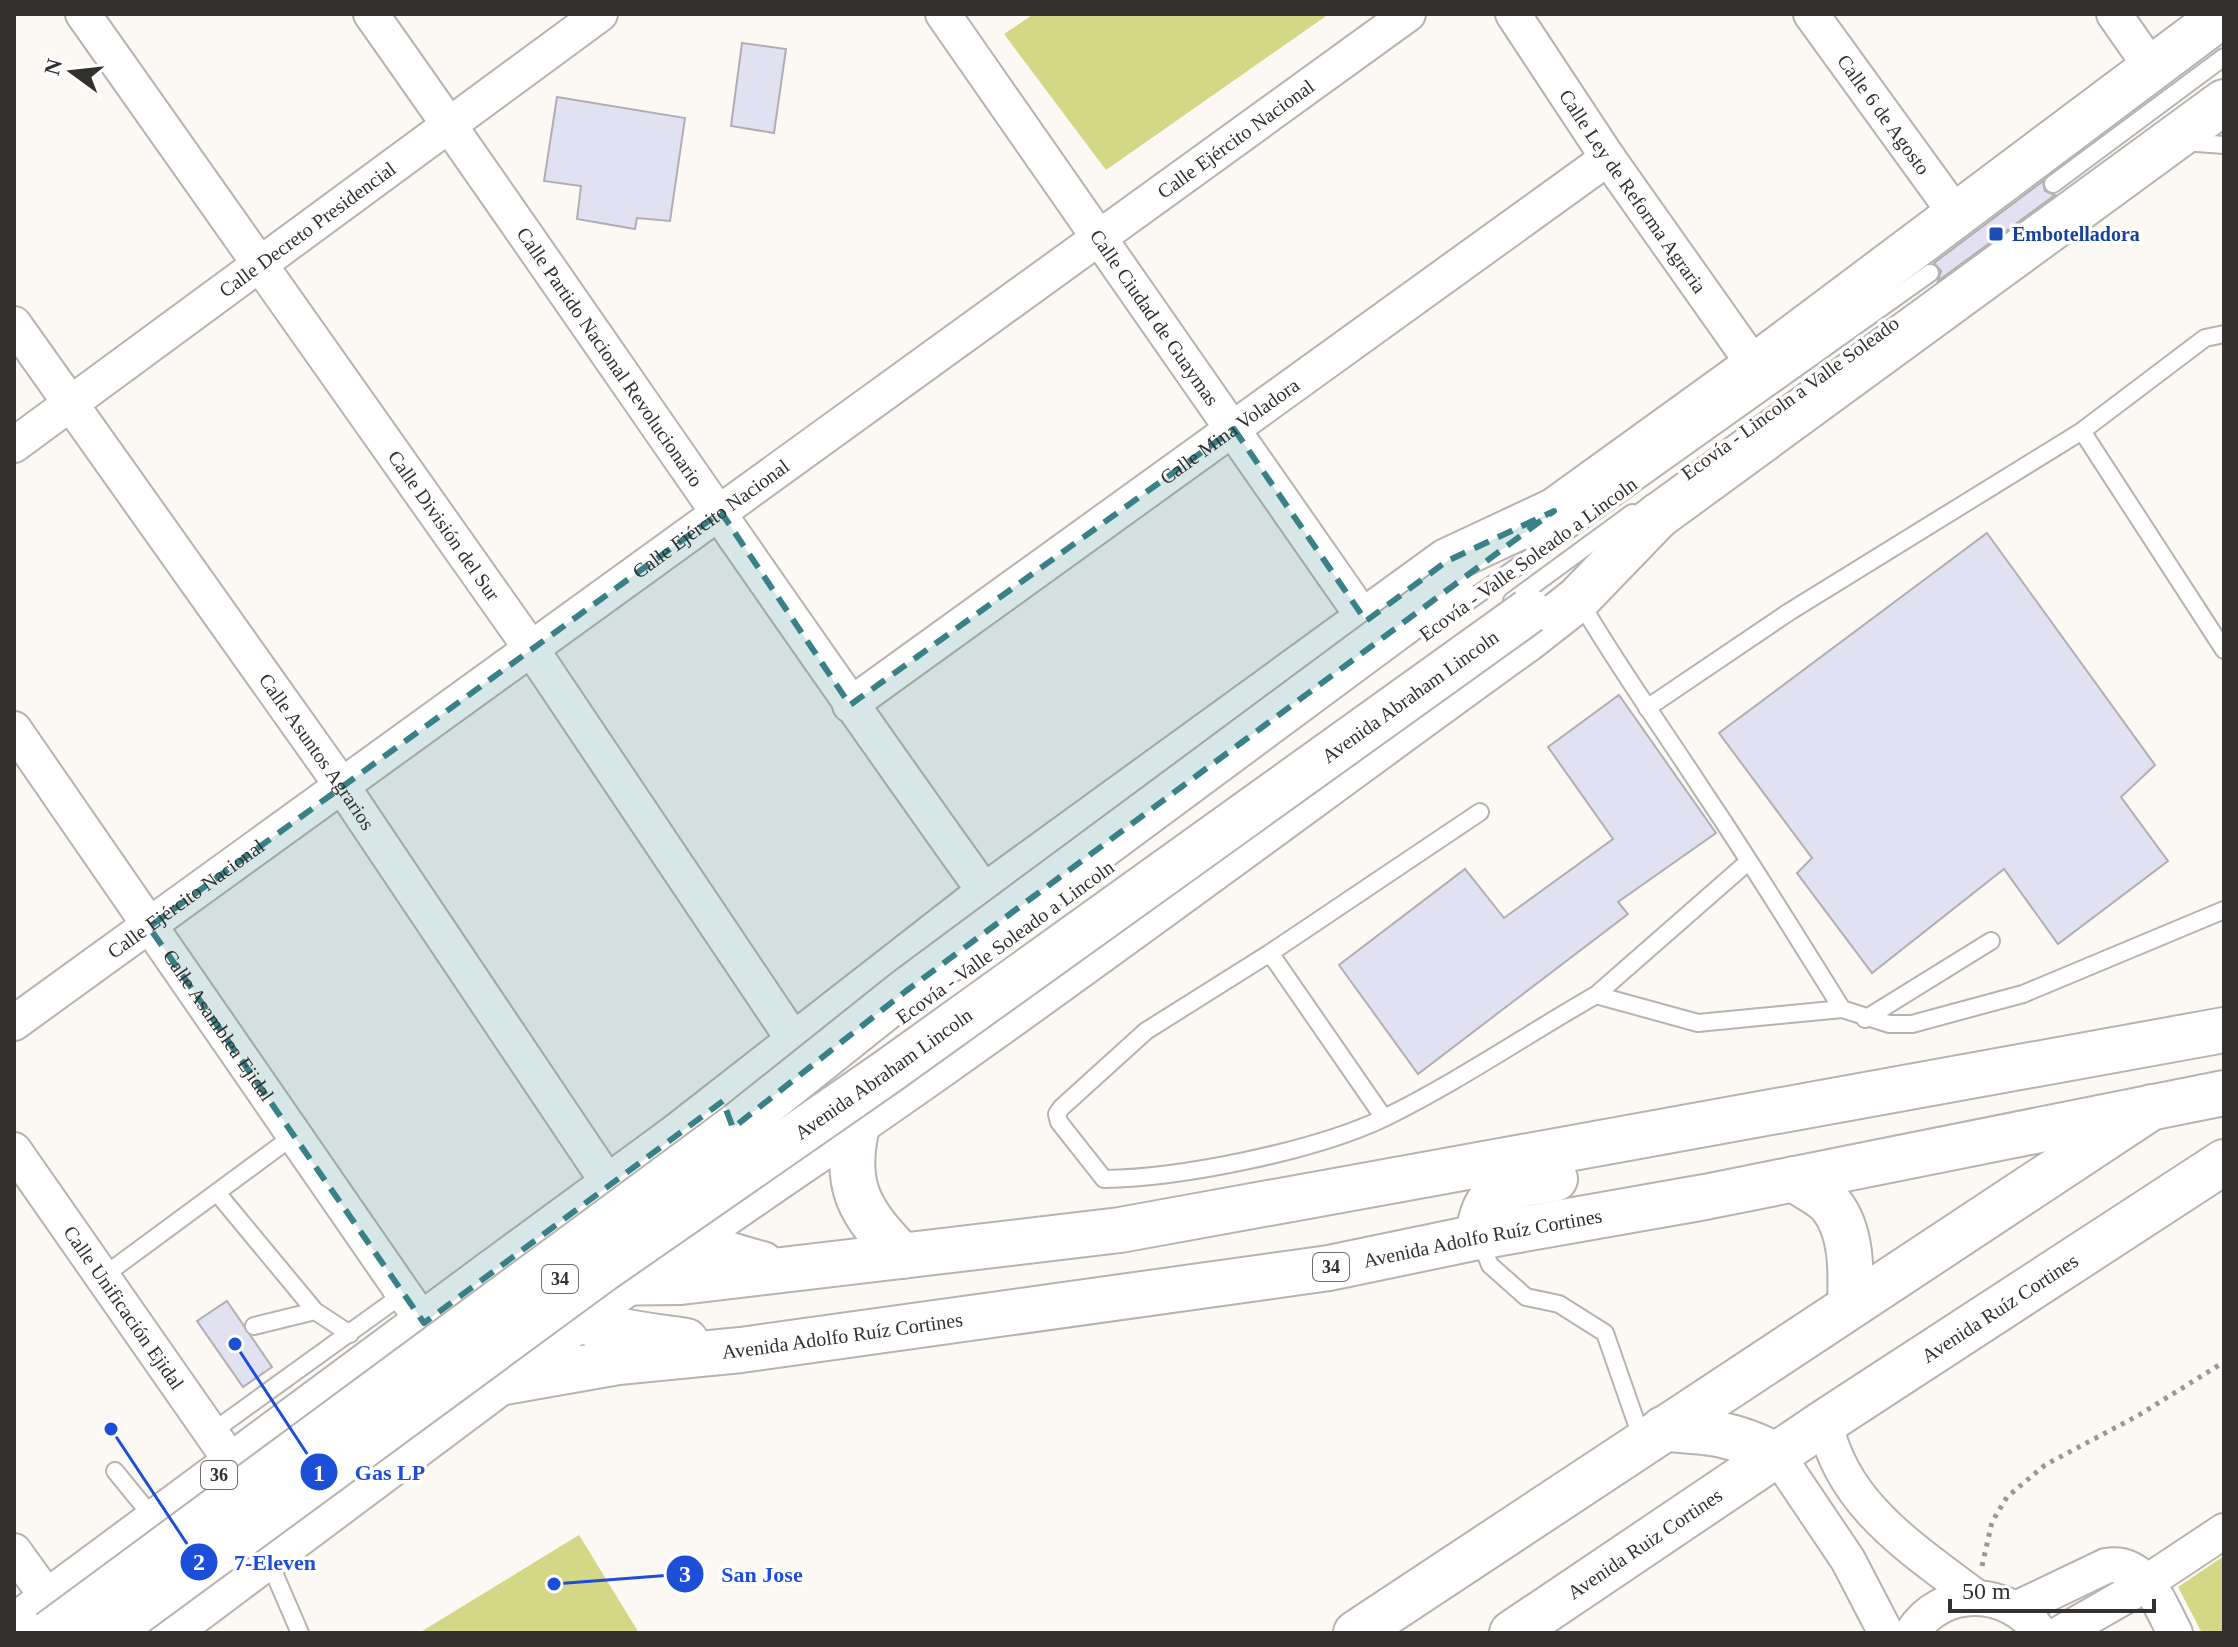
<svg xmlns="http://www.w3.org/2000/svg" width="2238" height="1647" viewBox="0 0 2238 1647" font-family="Georgia,serif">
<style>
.green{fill:#d4d785}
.building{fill:#e2e1f2;stroke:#afafb3;stroke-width:2}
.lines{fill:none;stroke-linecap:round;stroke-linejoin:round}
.lane-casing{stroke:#b7b3b0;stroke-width:20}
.street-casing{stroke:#b7b3b0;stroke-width:38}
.secondary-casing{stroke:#b7b3b0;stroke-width:48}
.primary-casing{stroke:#b7b3b0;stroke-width:48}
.path{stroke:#9b9795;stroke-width:5;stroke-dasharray:4 6;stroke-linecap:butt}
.lane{stroke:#fff;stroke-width:16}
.street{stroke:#fff;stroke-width:34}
.secondary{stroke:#fff;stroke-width:44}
.primary{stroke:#fff;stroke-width:44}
.secondary-bridge-casing{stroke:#b7b3b0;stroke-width:48;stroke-linecap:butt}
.secondary-bridge{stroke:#fff;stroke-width:44}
.marked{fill:#398187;fill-opacity:0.2;stroke:#398187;stroke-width:6;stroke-dasharray:16 10;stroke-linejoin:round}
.transit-dot{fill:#1a4fb4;stroke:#fff;stroke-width:3}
.labels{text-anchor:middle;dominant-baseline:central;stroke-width:7;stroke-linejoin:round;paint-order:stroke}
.shield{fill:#fff;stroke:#706f6e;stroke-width:2}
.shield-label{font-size:18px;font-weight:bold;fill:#333130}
.street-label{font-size:20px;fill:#333130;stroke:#fff}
.transit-label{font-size:20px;font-weight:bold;fill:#164399;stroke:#fff;text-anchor:start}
.leader{fill:none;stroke:#1d4ed8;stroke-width:3}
.callout-dot{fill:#1d4ed8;stroke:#fff;stroke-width:3}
.mark-label{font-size:24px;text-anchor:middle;font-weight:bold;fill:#fff}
.callout-label{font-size:22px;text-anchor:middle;font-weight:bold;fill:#1d4ed8;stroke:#fff;stroke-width:7;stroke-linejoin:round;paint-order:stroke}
</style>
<rect width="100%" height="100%" fill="#fcf8f4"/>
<path class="green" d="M1034,14H1329L1106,170L1004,34Z
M579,1535L639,1633H419Z
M2224,1556V1633H2202L2178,1587Z"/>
<path class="building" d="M742,43L786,49L774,133L731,126Z
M557,97L685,118L670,221L637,218L635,229L577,219L581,186L544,181Z
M2043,181L2045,191L2055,195L1938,281L1941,271L1934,263Z
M1987,533L2155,765L2121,797L2168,861L2058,944L2004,869L1872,973L1797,873L1812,858L1719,733Z
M1619,695L1716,833L1618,902L1628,914L1418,1074L1339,965L1465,869L1504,918L1613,839L1548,747Z
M227,1301L272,1367L243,1387L197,1321Z"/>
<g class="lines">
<g class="lane-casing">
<path id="lane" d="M2184,142L2224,145
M2053,184L2224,57
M2082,431L2224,650
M1579,600C1618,667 1663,729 1705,794C1753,865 1797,937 1842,1009L1698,1023L1596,995L1749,861
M1512,601L1632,513
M1452,613L1930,273
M1647,708L1789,612L2082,431L2205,338L2224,334
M1480,812L1270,953L1146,1031L1061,1108L1057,1114L1059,1122L1104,1179C1181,1178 1315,1151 1384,1118C1456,1083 1526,1035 1596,995
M1270,953L1384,1118
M1842,1009L1889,1024H1912L2023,994L2224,910
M1865,1019L1991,941
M218,1194L315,1311L350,1334
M1479,1238L1490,1265L1526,1297L1559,1304L1605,1333L1643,1442
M102,1277L292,1137
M254,1326L315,1311
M212,1432L406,1292
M115,1471L155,1520
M268,1559L300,1633"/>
</g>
<g class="street-casing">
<g id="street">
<path id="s1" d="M83,14L530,647L795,1042"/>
<path id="s2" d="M371,14C578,307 778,604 987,895"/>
<path id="s3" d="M943,14L1366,621"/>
<path id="s4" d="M1513,14L1608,158L1755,366"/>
<path id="s5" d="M1811,14L1956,214"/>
<path d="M2114,14L2151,67"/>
<path id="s6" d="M14,324L342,786L611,1187"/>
<path id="s7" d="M14,445L600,14"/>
<path id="s8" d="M850,705L1608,158"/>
<path id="s9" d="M14,729L424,1323"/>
<path id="s10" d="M14,1023L1408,14"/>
<path id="s11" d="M14,1150L233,1464"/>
<path d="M1825,1422C1841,1505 1914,1550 1977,1598"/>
<path d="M1778,1456L1848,1560L1886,1633"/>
<path d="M14,1551L50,1601"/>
<path d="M2018,1608L2106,1566C2145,1559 2160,1605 2175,1633"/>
<path d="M1912,1633C1942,1585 2010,1588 2040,1633"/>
<path d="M2061,1633L2129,1594L2224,1531"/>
</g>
</g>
<g class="secondary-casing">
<g id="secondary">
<path d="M1532,527L1755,366L2224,14"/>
<path d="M1635,533L2224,102"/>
<path d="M493,1272L678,1136L987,895L1447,561L1554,511"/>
<path d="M499,1383C635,1268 788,1173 933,1070C1133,929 1329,782 1527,639L1578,599L1659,515"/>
<path d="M1663,1429C1712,1432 1734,1433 1778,1456"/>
<path d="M1356,1633L2152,1107"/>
<path id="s12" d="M1512,1633L1825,1422L2224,1162"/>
</g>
</g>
<g class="primary-casing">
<g id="primary">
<path d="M858,1122C842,1185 859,1212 902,1256"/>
<path d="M1794,1179C1805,1187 1823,1195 1831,1205C1853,1232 1851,1274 1850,1306"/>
<path d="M611,1187C659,1230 700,1248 762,1264"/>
<path d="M1478,1237C1484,1182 1509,1188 1555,1179"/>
<path d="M529,1283C560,1329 636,1333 686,1341"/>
<path d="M14,1627L493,1272L588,1283L681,1282L1120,1230L2224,1030"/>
<path id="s13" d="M165,1633L499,1383L618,1362L741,1350L1329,1268L1478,1237L1705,1197L2224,1093"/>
</g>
</g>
<path class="path" d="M1982,1566L1992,1522L2007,1497L2045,1465L2139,1415L2224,1362"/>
<use href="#lane" class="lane"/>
<use href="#street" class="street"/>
<use href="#secondary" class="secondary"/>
<use href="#primary" class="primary"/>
<g class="secondary-bridge-casing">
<g id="secondary-bridge">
<path d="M50,1633L738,1125L906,991L1451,587"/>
<path id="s14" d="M108,1633L602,1270L887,1072L1529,611"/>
</g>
</g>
<use href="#secondary-bridge" class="secondary-bridge"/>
</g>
<path class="marked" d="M1234,429L1366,621L1447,561L1554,511L906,991L733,1128L723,1101L424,1323L149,927L721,512L850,705Z"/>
<rect class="transit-dot" x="1988" y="226" width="16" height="16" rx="4"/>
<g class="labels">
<g class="shield">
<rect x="1313" y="1253" width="36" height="28" rx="6"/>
<rect x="542" y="1265" width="36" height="28" rx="6"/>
<rect x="201" y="1461" width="36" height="28" rx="6"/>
</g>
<g class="shield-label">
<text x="1331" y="1267">34</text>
<text x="560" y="1279">34</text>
<text x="219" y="1475">36</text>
</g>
<g class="street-label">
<text stroke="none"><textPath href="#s5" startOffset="124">Calle 6 de Agosto</textPath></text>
<text stroke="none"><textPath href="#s10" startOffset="1508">Calle Ejército Nacional</textPath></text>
<text stroke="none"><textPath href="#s4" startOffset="214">Calle Ley de Reforma Agraria</textPath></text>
<text stroke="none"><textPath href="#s7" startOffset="364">Calle Decreto Presidencial</textPath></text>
<text stroke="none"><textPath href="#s3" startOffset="370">Calle Ciudad de Guaymas</textPath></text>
<text stroke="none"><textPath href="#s2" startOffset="418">Calle Partido Nacional Revolucionario</textPath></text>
<text transform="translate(1790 398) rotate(-36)">Ecovía - Lincoln a Valle Soleado</text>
<text stroke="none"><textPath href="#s8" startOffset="468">Calle Mina Voladora</textPath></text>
<text stroke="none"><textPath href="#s10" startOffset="860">Calle Ejército Nacional</textPath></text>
<text stroke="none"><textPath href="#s1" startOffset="626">Calle División del Sur</textPath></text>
<text transform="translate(1528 559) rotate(-36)">Ecovía - Valle Soleado a Lincoln</text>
<text stroke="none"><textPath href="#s14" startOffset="1604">Avenida Abraham Lincoln</textPath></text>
<text stroke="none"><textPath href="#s6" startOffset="524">Calle Asuntos Agrarios</textPath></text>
<text stroke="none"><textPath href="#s10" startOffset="212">Calle Ejército Nacional</textPath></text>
<text transform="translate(1005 942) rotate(-36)">Ecovía - Valle Soleado a Lincoln</text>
<text stroke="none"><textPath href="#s9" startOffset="360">Calle Asamblea Ejidal</textPath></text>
<text stroke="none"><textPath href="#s14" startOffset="956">Avenida Abraham Lincoln</textPath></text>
<text stroke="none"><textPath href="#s13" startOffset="1412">Avenida Adolfo Ruíz Cortines</textPath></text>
<text stroke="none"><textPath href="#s11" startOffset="192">Calle Unificación Ejidal</textPath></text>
<text stroke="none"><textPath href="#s12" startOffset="586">Avenida Ruíz Cortines</textPath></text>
<text stroke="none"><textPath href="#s13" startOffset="764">Avenida Adolfo Ruíz Cortines</textPath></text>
<text stroke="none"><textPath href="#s12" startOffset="160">Avenida Ruiz Cortines</textPath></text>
</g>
<g class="transit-label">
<text x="2012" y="234">Embotelladora</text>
</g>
</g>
<path class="leader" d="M235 1344L319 1472M111 1429L199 1562M554 1584L685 1574"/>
<g class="callout-dot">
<circle cx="235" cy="1344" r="8"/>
<circle cx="111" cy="1429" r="8"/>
<circle cx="554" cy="1584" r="8"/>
<circle cx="319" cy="1472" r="20"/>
<circle cx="199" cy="1562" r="20"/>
<circle cx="685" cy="1574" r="20"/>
</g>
<g class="mark-label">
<text x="319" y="1481">1</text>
<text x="199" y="1570">2</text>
<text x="685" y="1582">3</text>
</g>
<g class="callout-label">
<text x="390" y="1480">Gas LP</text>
<text x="275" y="1570">7-Eleven</text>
<text x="762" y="1582">San Jose</text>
</g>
<rect width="2238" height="1647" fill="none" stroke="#333130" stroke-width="32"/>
<g transform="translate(72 72) rotate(285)" stroke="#ffffff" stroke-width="6" paint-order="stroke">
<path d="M0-6L14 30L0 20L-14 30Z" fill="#333130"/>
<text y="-12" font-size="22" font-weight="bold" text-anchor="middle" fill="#333130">N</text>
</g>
<path d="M1950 1599v12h204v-12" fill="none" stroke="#333130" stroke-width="4"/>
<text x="1962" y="1599" font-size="24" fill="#333130" stroke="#ffffff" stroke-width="6" paint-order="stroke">50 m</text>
</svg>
